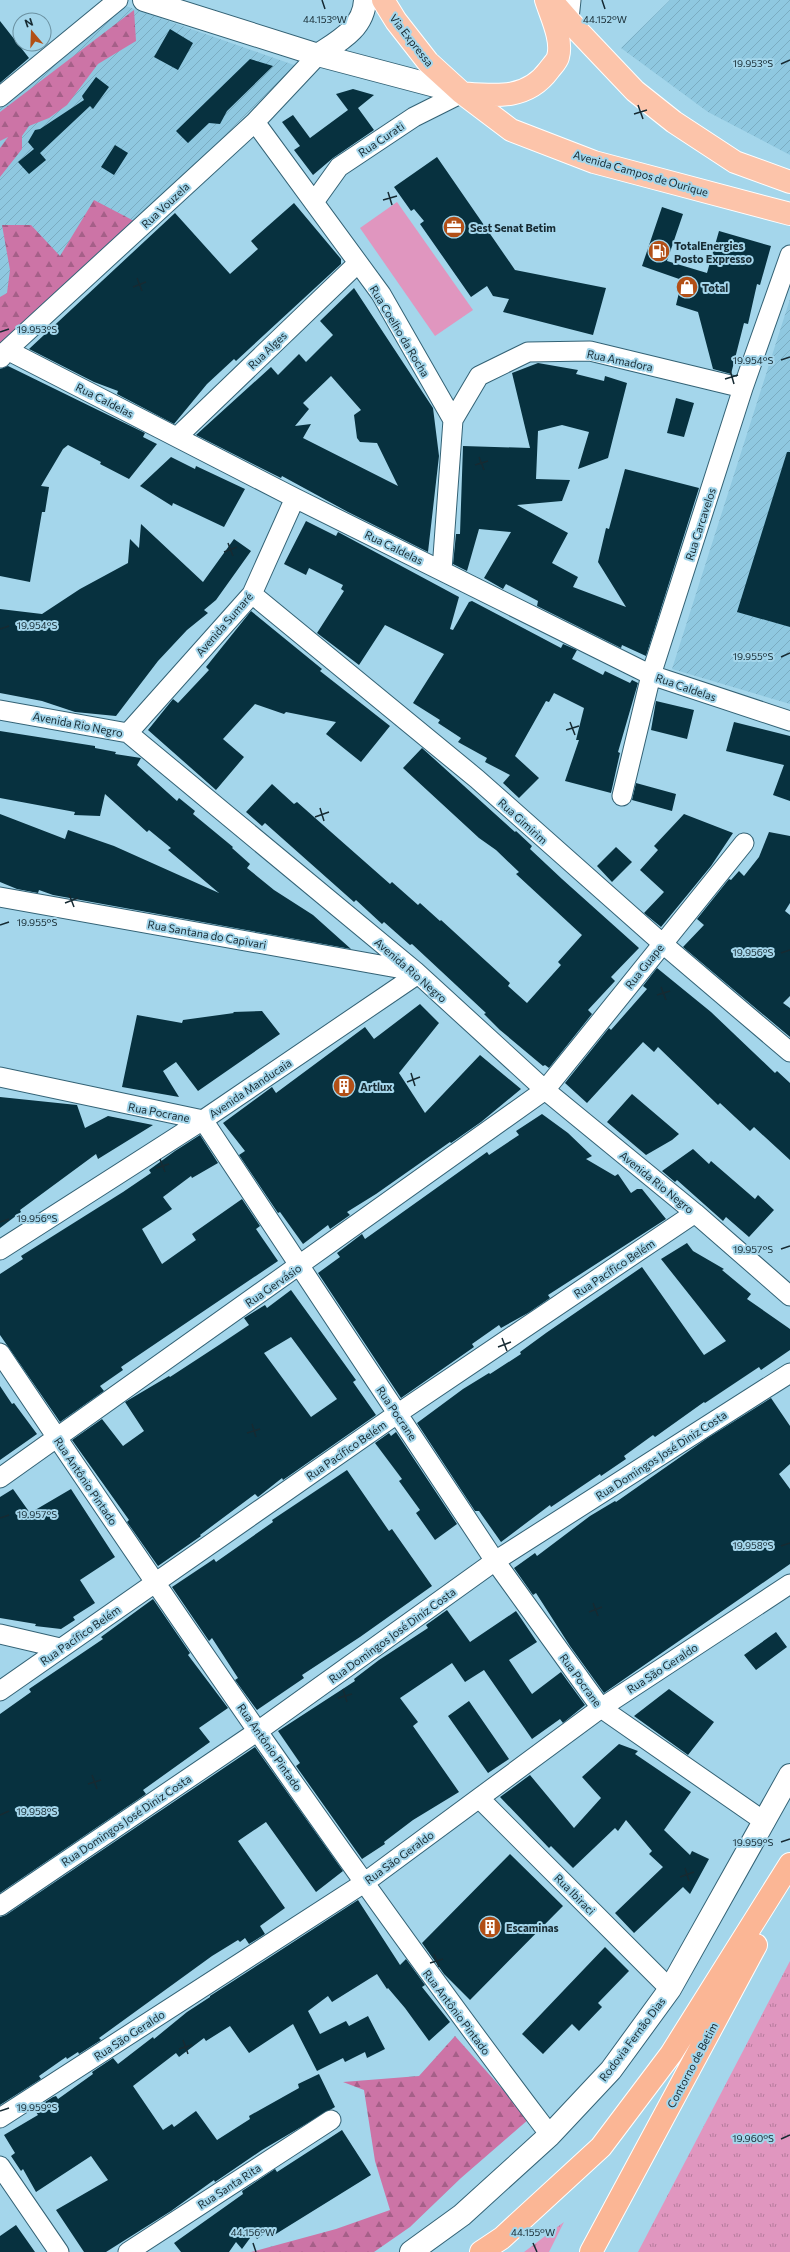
<svg xmlns="http://www.w3.org/2000/svg" width="790" height="2252" viewBox="0 0 790 2252" font-family="Commissioner,sans-serif">
<style>
.industrial{fill:url(#industrial-furrows)}
.grass{fill:url(#grass-tufts)}
.forest{fill:url(#forest-firs)}
.garden{fill:#e096bf}
.building{fill:#07313f;fill-rule:evenodd}
.lines{fill:none;stroke-linecap:round;stroke-linejoin:round}
.minor-casing{stroke:#336275;stroke-width:21}
.secondary-casing{stroke:#336275;stroke-width:24}
.trunk-casing{stroke:#fff;stroke-width:24}
.motorway-casing{stroke:#fff;stroke-width:24}
.minor{stroke:#fff;stroke-width:19}
.secondary{stroke:#fff;stroke-width:22}
.trunk{stroke:#fcc4aa;stroke-width:22}
.motorway{stroke:#fbb695;stroke-width:22}
.ticks{fill:none;stroke:#162a32;stroke-width:1.5}
.labels{text-anchor:middle;dominant-baseline:central;stroke-width:4;stroke-linejoin:round;paint-order:stroke}
.street-label{font-size:11px;fill:#162a32;stroke:#a4d6eb}
.poi-label{font-size:11px;font-weight:bold;fill:#162a32;stroke:#a4d6eb;text-anchor:start}
.ticks-label{font-size:10px;text-anchor:middle;fill:#162a32;stroke:#a4d6eb;stroke-width:4;stroke-linejoin:round;paint-order:stroke}
</style>
<defs>
<pattern id="industrial-furrows" width="10" height="10" patternUnits="userSpaceOnUse"><rect width="10" height="10" fill="#8fc8e0"/><path d="M-1 1l2-2M0 10L10 0M9 11l2-2" fill="none" stroke="#7bacc1"/></pattern>
<pattern id="grass-tufts" width="24" height="20" patternUnits="userSpaceOnUse"><rect width="24" height="20" fill="#e096bf"/><path d="M3 7l-1-3M5 7V3M7 7l1-3M15 17l-1-3M17 17v-4M19 17l1-3" fill="none" stroke="#b57b9c"/></pattern>
<pattern id="forest-firs" width="22" height="20" patternUnits="userSpaceOnUse"><rect width="22" height="20" fill="#cc74a6"/><path d="M5 1l3.5 6h-7zM16 11l3.5 6h-7z" fill="#a55f88"/></pattern>
</defs>
<rect width="100%" height="100%" fill="#a4d6eb"/>
<path class="industrial" d="M670,0H790V155L708,112L621,48Z
M123,5L297,66L24,328L0,356V108L76,48Z
M790,299V704L672,669Z"/>
<path class="grass" d="M790,1961V2252H638Z
M564,2222L549,2252H524Z"/>
<path class="forest" d="M134,10L136,41L98,64L67,105L49,118L29,126L22,136V149L0,177V148L8,137L0,141V112Z
M94,200L136,222L0,353V297L7,293L10,270L2,225H31L60,256Z
M455,2036L529,2119L461,2178L410,2227L374,2252H251L336,2229L390,2210L375,2161L364,2090L343,2082L419,2076Z"/>
<path class="garden" d="M397,202L473,310L435,336L360,228Z"/>
<path class="building" d="M0,21L29,58L0,83Z
M170,29L193,43L178,70L154,57Z
M250,59L273,66L227,111L220,124L209,123L188,143L176,131Z
M96,77L109,87L93,109L90,106L40,153L46,160L29,174L18,162L34,149L28,142L35,130L40,129L84,100L82,96Z
M353,89L374,95L358,108L374,130L333,158L313,175L294,150L300,146L282,122L293,115L310,138L348,110L336,94Z
M115,145L128,153L114,175L101,167Z
M437,157L515,270L606,288L593,335L503,312L509,299L493,296L487,286L471,297L420,224L424,221L414,209L411,211L394,187Z
M294,203L341,259V264L236,361L234,359L207,384L174,424L117,394L118,391L94,382L29,349L175,213L230,274L258,249L251,241Z
M662,207L683,214L667,261L707,273L719,231L771,246L760,285L757,284L748,324L744,323L731,374L713,369L698,312L676,305L682,280L642,266Z
M354,288L433,408L439,456L428,552L348,512L282,476L281,478L273,474L196,435L271,367L278,375L299,354L306,362L333,335L320,321ZM331,376L361,410L354,415L357,438L360,442L377,443L398,486L303,438L311,424L295,426L309,409L303,403Z
M538,363L578,370L576,374L604,381L605,376L627,383L608,458L578,469L589,432L562,425L538,431L536,479L570,480L562,501L517,505L568,533L552,563L578,577L573,587L626,607L598,562L606,528L609,529L625,469L699,488L646,656L622,645L621,648L537,606L538,601L506,584L503,589L484,578L511,532L479,529L467,571L453,564L456,534H460L463,446L530,448L512,373Z
M8,366L145,433L143,437L157,444L129,479L100,464L101,462L68,445L63,449L41,486L49,487L45,512H42L30,582L0,576V369Z
M676,398L694,403L684,437L667,433Z
M787,452H790V627L737,612Z
M171,457L195,469L196,466L245,489L224,527L173,503L172,506L140,486Z
M306,521L336,536L338,532L459,597L450,629L453,630L469,602L472,601L561,648L563,644L577,650L572,659L603,675L605,671L630,683L632,680L638,683L618,752L620,753L611,793L565,781L579,740H576L584,708L554,693L549,702L546,701L515,756L539,778L519,798L503,783L510,775L485,762L487,758L458,742L461,738L438,723L440,720L413,703L444,654L385,625L359,665L317,633L344,591L341,589L343,585L309,568L306,575L284,564Z
M141,524L203,582L234,539L251,551L216,600L204,610L208,613L187,630L158,661L116,716L75,712L42,701L0,693V609L42,614L80,589L128,563L130,539L139,548Z
M251,611L322,669L320,671L390,726L361,762L326,734L336,722L286,712L284,714L255,704L223,739L244,757L216,790L148,730L173,699L178,703L209,670L206,667Z
M656,701L694,710L687,739L651,730Z
M734,722L790,736V801L773,795L784,765L726,751Z
M0,731L95,746V748L116,752L115,754L141,758L137,765L177,801L179,798L195,811L193,814L233,847L232,848L250,864L247,868L274,890L313,915L351,949L53,895L39,890L38,893L17,889L0,882V814L65,839L68,830L114,846L219,893L168,850L171,848L149,830L147,832L105,794L100,816L74,815L75,812L0,798Z
M422,748L515,832L516,831L532,846L530,849L562,879L639,948L611,977L615,981L588,1010L592,1014L549,1068L545,1065L543,1066L500,1030L484,1014L486,1013L412,944L410,945L384,922L382,924L356,900L354,902L265,823L262,826L246,812L272,784L294,804L297,802L390,884L392,882L418,905L420,903L440,921L441,920L510,983L508,986L527,1003L561,965L558,962L582,935L516,874L519,872L496,850L479,838L403,768Z
M636,783L676,794L672,811L632,800Z
M684,814L733,833L711,866L661,927L644,913L664,892L640,870L658,850L654,846Z
M769,832L790,836V903L785,911L790,915V996L783,1003L790,1008V1037L683,947L704,925L697,919L729,879L731,880L739,871L744,876L759,857Z
M616,847L632,862L612,882L597,866Z
M657,968L711,1012L775,1073L777,1071L790,1083V1160L754,1127L750,1131L720,1103L718,1105L658,1047L654,1052L643,1042L587,1103L565,1083L609,1028L611,1030L647,989L643,986Z
M420,1004L439,1023L399,1073L425,1113L480,1055L521,1089L481,1122L451,1143L450,1142L376,1194L347,1212L350,1215L330,1229L328,1225L303,1244L280,1212L278,1213L239,1155L245,1151L223,1123L272,1087L276,1093L365,1027L374,1039Z
M262,1011L280,1034L198,1091L176,1062L163,1071L179,1097L122,1087L137,1015L182,1023L183,1020L234,1013L233,1012Z
M632,1094L679,1134L672,1140L646,1155L607,1122Z
M0,1097L77,1105L85,1128L108,1116L153,1125L98,1159L96,1154L20,1210L21,1212L0,1228Z
M542,1114L568,1133L592,1156L586,1159L615,1176L618,1174L631,1193L637,1189H642L666,1219L548,1295L550,1298L528,1313L501,1328L499,1325L472,1344L474,1347L401,1398L318,1273L340,1257L337,1253L362,1234L365,1239L487,1152L489,1155L519,1135L516,1131Z
M200,1135L218,1163L192,1178L191,1176L163,1197L172,1209L142,1229L162,1264L196,1240L192,1234L242,1199L260,1226L256,1229L278,1261L121,1367L123,1370L100,1386L104,1391L60,1422L0,1335V1274L23,1259L21,1256L123,1192L151,1173L149,1170L175,1151Z
M693,1149L709,1164L711,1161L755,1199L758,1195L774,1210L749,1237L726,1217L723,1221L677,1180L675,1182L662,1171Z
M687,1243L693,1251L724,1269L722,1270L751,1294L747,1299L790,1329V1350L761,1370L759,1367L705,1403L704,1402L655,1437L653,1435L624,1456L626,1459L601,1476L600,1474L551,1507L550,1505L501,1542L479,1511H475L417,1423L463,1389L489,1373L490,1374L521,1354L520,1352L546,1333L642,1267L704,1355L726,1341L661,1259Z
M291,1290L356,1380L353,1382L376,1415L283,1480L282,1478L258,1497L255,1494L200,1535L201,1536L158,1566L127,1522L129,1520L72,1440L102,1419L123,1446L144,1431L125,1402L169,1376L170,1377L219,1345L249,1325L244,1318L265,1305L267,1308ZM291,1337L337,1399L311,1417L264,1353Z
M0,1386L12,1404L14,1403L37,1434L0,1460Z
M771,1398L790,1426V1464L779,1474L790,1489V1564L604,1693L570,1646L536,1593L533,1595L514,1568L535,1553L537,1556L590,1516L615,1501L616,1502L706,1439Z
M396,1432L457,1524L435,1540L416,1513L420,1510L399,1481L402,1479L375,1443L389,1433L391,1436Z
M347,1470L389,1531L392,1529L432,1586L360,1637L302,1675L304,1678L257,1710L235,1680L238,1678L212,1638L209,1641L172,1587L214,1559L216,1562L273,1522L272,1520Z
M13,1489L30,1513L71,1489L115,1557L80,1580L95,1603L73,1617L75,1620L61,1629L35,1626L36,1624L0,1618V1497Z
M153,1599L190,1653L188,1655L228,1708L199,1728L210,1742L143,1790L146,1794L0,1893V1714L31,1692L29,1689L103,1639L101,1637Z
M447,1610L470,1642L516,1611L537,1642L509,1660L532,1694L561,1672L585,1705L563,1723L560,1719L532,1739L484,1670L465,1682L452,1663L400,1698L418,1722L413,1726L459,1792L413,1820L384,1842L385,1844L362,1859L296,1766L300,1763L278,1731L355,1681L354,1679L379,1660L428,1628L426,1625Z
M776,1632L787,1647L756,1670L744,1655Z
M669,1689L714,1722L688,1755L634,1716Z
M469,1701L509,1759L488,1773L448,1716Z
M619,1744L638,1751L635,1754L691,1792L664,1830L690,1855L692,1851L709,1859L690,1894L683,1887L634,1933L615,1913L663,1867L649,1854L652,1851L626,1820L618,1831L615,1828L573,1868L551,1846L549,1848L500,1797L530,1775L574,1828L601,1798L582,1777Z
M255,1747L343,1871L316,1892L266,1822L238,1841L285,1908L260,1926L265,1934L249,1944L245,1938L240,1942L238,1940L212,1956L99,2038L101,2040L79,2054L78,2052L67,2059L66,2057L39,2076L41,2079L0,2105V1917L6,1915Z
M510,1854L563,1906L470,2000L444,1974L422,1943Z
M358,1900L400,1965L406,1959L425,1985L422,1987L450,2022L429,2041L405,2008L388,1988L387,1989L377,1974L332,2002L328,1996L308,2011L320,2034L346,2021L349,2026L368,2016L385,2049L367,2058L365,2052L345,2062L343,2058L317,2071L293,2024L249,2053L230,2026L206,2041L204,2038L179,2057L176,2053L133,2086L163,2130L172,2124L174,2127L196,2111L217,2140L250,2119L249,2116L299,2088L298,2084L319,2074L335,2107L262,2150L215,2182L214,2180L171,2211L106,2252H84L56,2210L108,2180L91,2156L36,2192L23,2169L21,2171L11,2156L15,2153L4,2135L38,2115L34,2109L53,2097L56,2096L58,2099L93,2074L92,2072L113,2058L118,2064L153,2037L154,2039L187,2012L210,1997V1996Z
M605,1947L629,1971L598,2003L602,2007L579,2031L572,2024L543,2054L522,2034Z
M342,2130L371,2175L271,2237L268,2231L257,2239L253,2234L242,2249L236,2242L229,2252H181L174,2243L243,2194L242,2191L275,2169L277,2172Z
M16,2225L35,2252H0V2236Z"/>
<g class="lines">
<g class="minor-casing">
<path id="minor" d="M569,19L571,0
M0,97L118,0
M255,122L381,294L453,420L442,570
M314,202L339,167L414,117L462,93
M7,350L295,498L651,675L790,721
M1,358L7,350L255,122L318,55
M453,420L479,376L528,352L590,351L743,388
M177,437L357,264
M252,594L477,779L663,944L790,1052
M0,710L128,733L415,971L545,1090L695,1213L790,1296
M128,733L252,594L295,498
M622,796L651,675L743,388L790,255
M0,897L414,971
M0,1077L203,1120L495,1561L601,1708L765,1822
M0,1250L203,1120L418,974
M0,1353C178,1618 357,1881 550,2135
M0,1478L545,1090L744,843
M0,1634L60,1648
M0,1691L397,1414L695,1213
M480,1799L670,1989
M0,1906L258,1731L495,1561L790,1373
M0,2118L364,1883L601,1708L790,1584
M0,2166L59,2252
M128,2252L331,2120"/>
</g>
<g class="secondary-casing">
<path id="secondary" d="M144,0L318,55L462,93
M318,55C339,41 364,28 365,0
M411,2252L462,2215L550,2135L611,2070L670,1989L790,1775"/>
</g>
<g class="trunk-casing">
<path id="trunk" d="M383,0L396,21L428,62L462,93L511,130L594,162L790,214
M551,0L580,33L635,91L674,122L735,162L790,182
M462,93C496,96 527,100 549,70C552,66 557,61 558,57C563,40 551,16 546,0"/>
</g>
<g class="motorway-casing">
<path id="motorway" d="M481,2252L502,2238L601,2147L671,2054L790,1864
M591,2252L756,1945"/>
</g>
<use href="#minor" class="minor"/>
<use href="#secondary" class="secondary"/>
<use href="#trunk" class="trunk"/>
<use href="#motorway" class="motorway"/>
</g>
<path class="ticks" d="M322,0L325,9M602,0L605,9M781,64L790,60M638,105L643,119M634,114L647,110M388,192L392,205M383,200L397,196M137,278L142,291M133,287L146,282M0,332L9,329M781,360L790,357M730,370L734,384M725,379L738,375M479,457L484,470M475,465L488,461M228,543L233,556M224,552L237,547M0,629L9,626M781,657L790,653M570,722L575,735M566,730L579,726M320,808L324,821M315,817L329,812M69,894L74,907M65,903L78,898M0,925L9,922M781,953L790,950M661,987L666,1000M657,995L670,991M411,1073L415,1086M407,1082L420,1077M160,1159L165,1172M156,1168L169,1164M0,1222L9,1219M781,1249L790,1246M502,1338L507,1351M498,1347L511,1342M252,1424L256,1437M247,1433L260,1429M0,1518L9,1515M781,1546L790,1543M593,1603L598,1616M589,1612L602,1607M343,1689L347,1702M338,1698L352,1694M92,1775L97,1789M88,1784L101,1780M0,1815L9,1811M781,1842L790,1839M685,1868L689,1881M680,1877L694,1872M434,1954L439,1967M430,1963L443,1959M183,2040L188,2054M179,2049L192,2045M0,2111L9,2108M781,2139L790,2135M253,2243L256,2252M533,2243L537,2252"/>
<defs>
<g id="office-disc" transform="scale(1.15)"><circle r="9.5" fill="#b24f16" stroke="#a4d6eb"/><path d="M-6-3h4V-5.5h4V-3h4V5H-6ZM-1-4.5V-3h2v-1.5ZM-6 0V1H6V0Z" fill="#fff"/></g>
<g id="fuel-disc" transform="scale(1.15)"><circle r="9.5" fill="#b24f16" stroke="#a4d6eb"/><path d="M-5.5-6h7V0h2V4h1.3V-2.5L3-4.5l.8-.8L6-3V5H2.5V1h-1V6h-7ZM-4.2-4.7v3.2H.2V-4.7Z" fill="#fff"/></g>
<g id="shop-disc" transform="scale(1.15)"><circle r="9.5" fill="#b24f16" stroke="#a4d6eb"/><path d="M-5-2.5h2.3a2.7 3.5 0 0 1 5.4 0H5L5.5 6h-11ZM-1.5-2.5h3a1.5 2.3 0 0 0-3 0Z" fill="#fff"/></g>
<g id="building-disc" transform="scale(1.15)"><circle r="9.5" fill="#b24f16" stroke="#a4d6eb"/><path d="M-4-6H4V6H1V3H-1V6H-4ZM-2.5-4.3h1.7v1.8h-1.7ZM.8-4.3h1.7v1.8H.8ZM-2.5-1h1.7V.8h-1.7ZM.8-1h1.7V.8H.8Z" fill="#fff"/></g>
</defs>
<g fill-rule="evenodd">
<use href="#office-disc" x="454" y="227"/>
<use href="#fuel-disc" x="659" y="251"/>
<use href="#shop-disc" x="687" y="287"/>
<use href="#building-disc" x="344" y="1086"/>
<use href="#building-disc" x="490" y="1927"/>
</g>
<g class="labels">
<g class="street-label">
<text transform="translate(412 40) rotate(52)">Via Expressa</text>
<text transform="translate(381 139) rotate(-34)">Rua Curati</text>
<text transform="translate(641 173) rotate(16)">Avenida Campos de Ourique</text>
<text transform="translate(165 205) rotate(-43)">Rua Vouzela</text>
<text transform="translate(400 331) rotate(59)">Rua Coelho da Rocha</text>
<text transform="translate(267 350) rotate(-44)">Rua Alges</text>
<text transform="translate(620 360) rotate(12)">Rua Amadora</text>
<text transform="translate(105 400) rotate(27)">Rua Caldelas</text>
<text transform="translate(700 524) rotate(-72)">Rua Carcavelos</text>
<text transform="translate(394 547) rotate(26)">Rua Caldelas</text>
<text transform="translate(224 624) rotate(-49)">Avenida Sumaré</text>
<text transform="translate(686 687) rotate(19)">Rua Caldelas</text>
<text transform="translate(78 724) rotate(11)">Avenida Rio Negro</text>
<text transform="translate(523 821) rotate(42)">Rua Gimirim</text>
<text transform="translate(207 934) rotate(10)">Rua Santana do Capivari</text>
<text transform="translate(644 966) rotate(-51)">Rua Guape</text>
<text transform="translate(411 970) rotate(41)">Avenida Rio Negro</text>
<text transform="translate(250 1088) rotate(-34)">Avenida Manducaia</text>
<text transform="translate(159 1112) rotate(11)">Rua Pocrane</text>
<text transform="translate(657 1182) rotate(39)">Avenida Rio Negro</text>
<text transform="translate(614 1268) rotate(-34)">Rua Pacífico Belém</text>
<text transform="translate(273 1285) rotate(-35)">Rua Gervásio</text>
<text transform="translate(397 1413) rotate(56)">Rua Pocrane</text>
<text transform="translate(346 1450) rotate(-35)">Rua Pacífico Belém</text>
<text transform="translate(661 1455) rotate(-33)">Rua Domingos José Diniz Costa</text>
<text transform="translate(86 1481) rotate(56)">Rua Antônio Pintado</text>
<text transform="translate(80 1635) rotate(-35)">Rua Pacífico Belém</text>
<text transform="translate(392 1635) rotate(-36)">Rua Domingos José Diniz Costa</text>
<text transform="translate(662 1668) rotate(-33)">Rua São Geraldo</text>
<text transform="translate(581 1680) rotate(54)">Rua Pocrane</text>
<text transform="translate(270 1747) rotate(55)">Rua Antônio Pintado</text>
<text transform="translate(126 1820) rotate(-34)">Rua Domingos José Diniz Costa</text>
<text transform="translate(399 1857) rotate(-36)">Rua São Geraldo</text>
<text transform="translate(575 1894) rotate(45)">Rua Ibiraci</text>
<text transform="translate(457 2012) rotate(53)">Rua Antônio Pintado</text>
<text transform="translate(129 2035) rotate(-33)">Rua São Geraldo</text>
<text transform="translate(632 2039) rotate(-53)">Rodovia Fernão Dias</text>
<text transform="translate(692 2065) rotate(-62)">Contorno de Betim</text>
<text transform="translate(229 2186) rotate(-33)">Rua Santa Rita</text>
</g>
<g class="poi-label">
<text x="470" y="227">Sest Senat Betim</text>
<text x="674" y="245">TotalEnergies<tspan x="674" dy="13">Posto Expresso</tspan></text>
<text x="702" y="287">Total</text>
<text x="360" y="1086">Artlux</text>
<text x="506" y="1927">Escaminas</text>
</g>
</g>
<g class="ticks-label">
<text x="325" y="23">44.153°W</text>
<text x="605" y="23">44.152°W</text>
<text x="753" y="67">19.953°S</text>
<text x="37" y="333">19.953°S</text>
<text x="753" y="364">19.954°S</text>
<text x="37" y="629">19.954°S</text>
<text x="753" y="660">19.955°S</text>
<text x="37" y="926">19.955°S</text>
<text x="753" y="956">19.956°S</text>
<text x="37" y="1222">19.956°S</text>
<text x="753" y="1253">19.957°S</text>
<text x="37" y="1518">19.957°S</text>
<text x="753" y="1549">19.958°S</text>
<text x="37" y="1815">19.958°S</text>
<text x="753" y="1846">19.959°S</text>
<text x="37" y="2111">19.959°S</text>
<text x="753" y="2142">19.960°S</text>
<text x="253" y="2236">44.156°W</text>
<text x="533" y="2236">44.155°W</text>
</g>
<g transform="translate(32 32) rotate(341)"><circle r="19" fill="#a4d6eb" stroke="#6b91a1"/>
<path d="M0-3L7 15L0 10L-7 15Z" fill="#b24f16"/>
<text y="-6" font-size="11" font-weight="bold" text-anchor="middle" fill="#162a32">N</text>
</g>
</svg>
